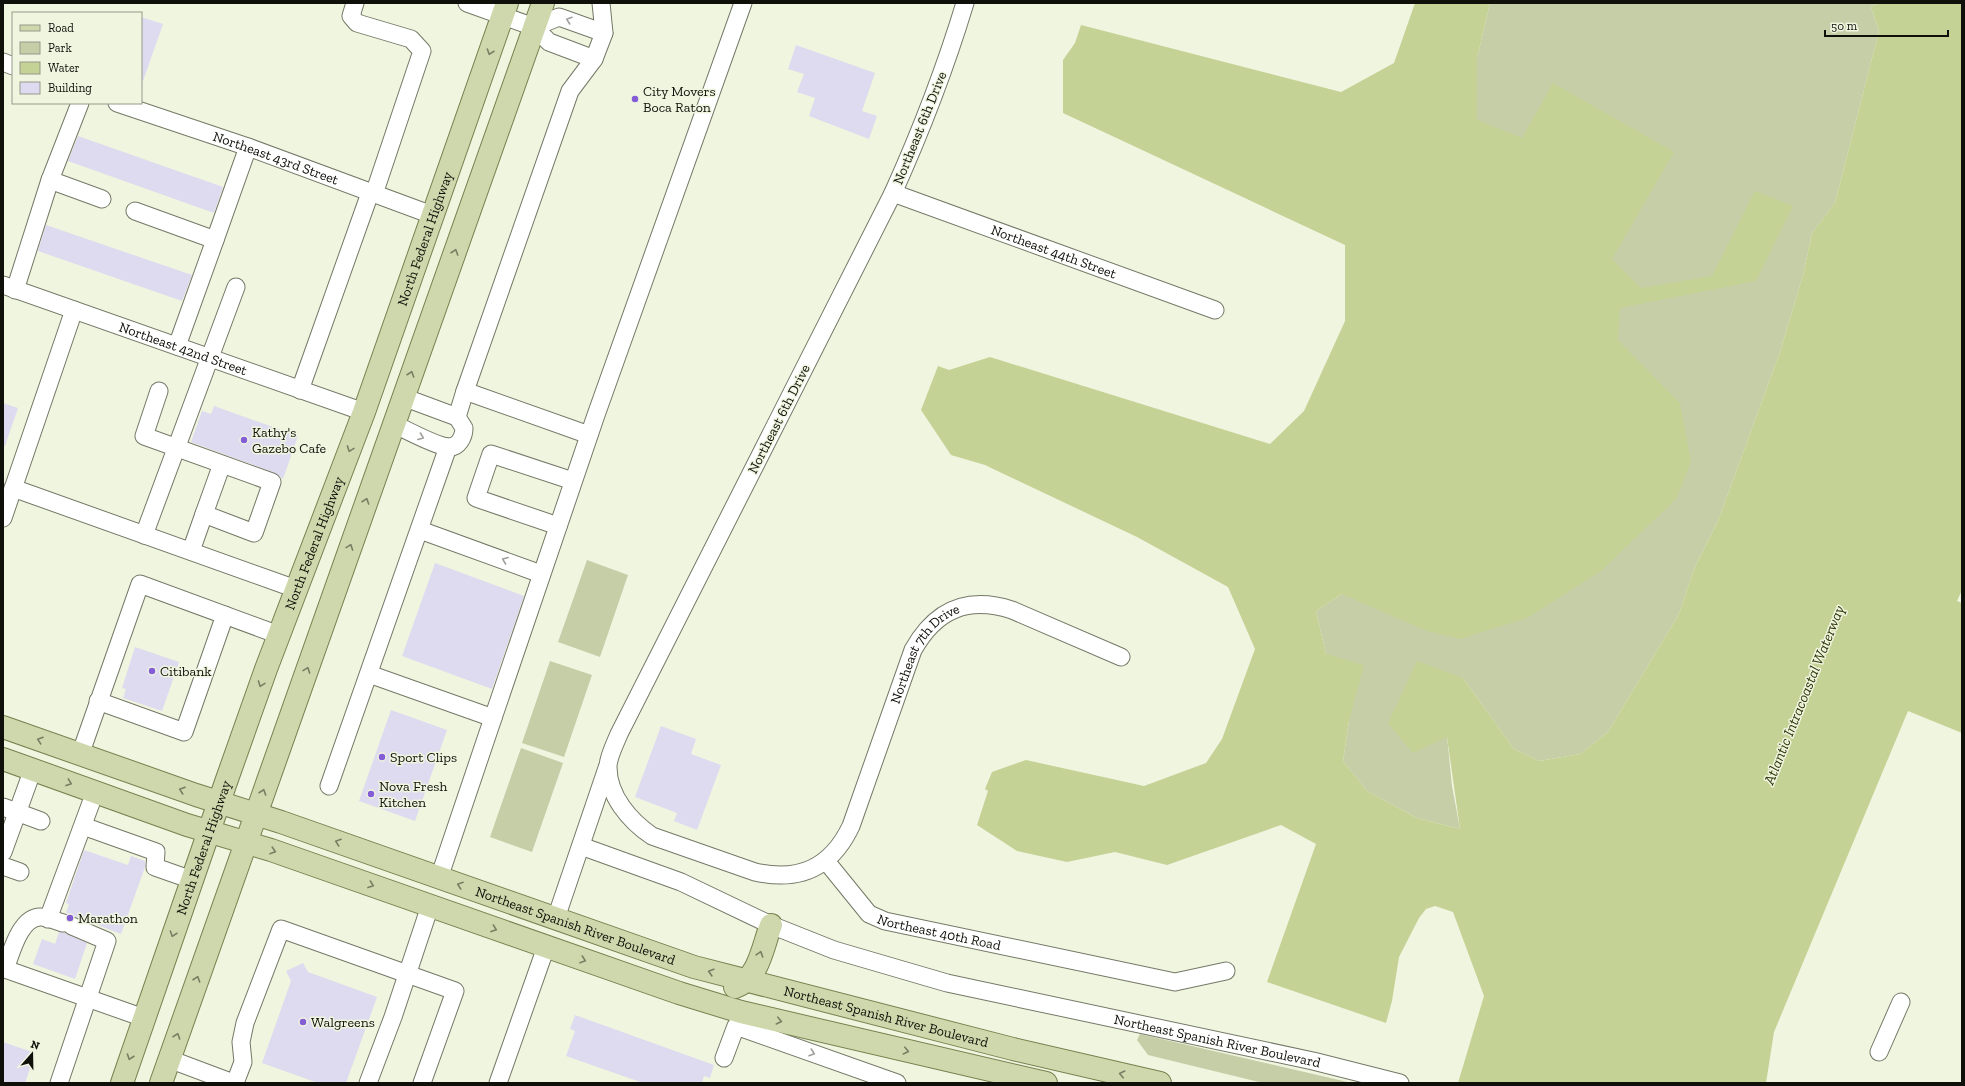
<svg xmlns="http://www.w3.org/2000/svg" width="1965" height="1086" viewBox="0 0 1965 1086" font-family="'Zilla Slab',serif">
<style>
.green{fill:#c5cea7}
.water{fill:#c4d295}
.building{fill:#dedaef}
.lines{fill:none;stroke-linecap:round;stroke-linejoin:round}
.minor-casing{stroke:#747967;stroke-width:19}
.major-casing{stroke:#76814f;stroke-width:24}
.minor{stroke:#fff;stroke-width:17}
.major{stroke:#ced8ac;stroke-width:22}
.oneway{stroke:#9f9f9d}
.oneway2{stroke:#787e63}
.poi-dot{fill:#835cd6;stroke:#f0f5e0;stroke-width:1.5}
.labels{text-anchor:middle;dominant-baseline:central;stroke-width:3;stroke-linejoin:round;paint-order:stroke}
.poi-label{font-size:14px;fill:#0e1009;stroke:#f0f5e0;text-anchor:start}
.street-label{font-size:14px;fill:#0e1009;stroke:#f0f5e0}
.water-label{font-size:15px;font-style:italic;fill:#2e3506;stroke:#f0f5e0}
</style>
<rect width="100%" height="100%" fill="#f0f5e0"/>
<path class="green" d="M1490,3H1879L1871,7L1879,31L1835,203L1812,233L1803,275L1780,352L1718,521L1694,569L1679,614L1608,732L1580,754L1539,761L1514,749L1463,678L1447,736L1452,786L1460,829L1417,818L1367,791L1343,761L1349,721L1326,654L1316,611L1342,594L1477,120V58Z
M587,560L628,575L600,657L558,642Z
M550,661L592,675L564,757L522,743Z
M521,748L563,763L532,852L490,837Z
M1140,1034L1352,1083H1263L1148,1055L1137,1040Z"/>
<path class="water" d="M1415,3H1490L1477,58V120L1522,138L1553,83L1674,152L1612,259L1641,288L1712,276L1755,191L1793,206L1756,281L1620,308L1618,340L1680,403L1691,462L1676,499L1601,571L1527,618L1460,639L1427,631L1342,594L1316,611L1326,654L1364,665L1349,721L1343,761L1367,791L1417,818L1460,829L1447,737L1413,753L1388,723L1417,661L1463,678L1514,749L1539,761L1580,754L1608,732L1679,614L1694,569L1718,521L1780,352L1803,275L1812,233L1835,203L1879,31L1871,7L1879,3H1962V590L1957,601L1962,603V733L1908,711L1774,1032L1766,1083H1458L1484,996L1453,912L1435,906L1426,909L1419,918L1399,957L1392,1001L1386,1023L1267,982L1316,844L1281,825L1167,865L1115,852L1067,862L1017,851L977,825L988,791L985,789L992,772L1026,760L1144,786L1206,763L1222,739L1255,649L1228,587L1137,537L985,465L951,455L921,410L938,366L949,370L990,357L1270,444L1304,411L1345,321V245L1063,113V60L1075,43L1081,25L1341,92L1394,63Z"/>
<path class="building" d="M141,17L163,24L143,81L141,80Z
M796,45L875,73L862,111L877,116L869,139L809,116L815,98L797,92L804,74L788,69Z
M78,136L223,187L214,213L68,161Z
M46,225L192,275L182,301L38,251Z
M3,403L18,408L5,446H3Z
M214,406L298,436L283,479L275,473L191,442L202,411L211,414Z
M435,563L524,596L492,689L402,656Z
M135,647L179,662L162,711L123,698L126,689L122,688Z
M391,710L447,730L415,821L359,801Z
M661,726L696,739L691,754L721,765L697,830L674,821L677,813L635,797Z
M84,850L128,865L131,856L145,861V867L121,934L66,913L69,904L66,903Z
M59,932L65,933L87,943L75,979L33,964L42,939L55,944Z
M303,963L308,972L377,997L346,1083H318L262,1063L291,981L286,971Z
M575,1015L714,1065L710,1078L704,1076L702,1083H643L566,1056L575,1031L570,1029Z
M3,1042L35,1053L25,1083H3Z"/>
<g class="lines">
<g class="minor-casing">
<g id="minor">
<path d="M355,3L351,16L357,23L411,39L422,51L374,194"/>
<path d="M467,3L534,27L549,42L594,59"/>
<path id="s1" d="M965,3C945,69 921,131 893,193L619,734C615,744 608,757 608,767C608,796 630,821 652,836L755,872C799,882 831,868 851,826L913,650C936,609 968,596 1012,610L1121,657"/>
<path d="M534,27L559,17L604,33"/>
<path d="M3,62L13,66"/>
<path d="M80,103L50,180L102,199"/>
<path id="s2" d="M117,103L248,147L432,215"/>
<path id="s3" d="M893,193L1215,310"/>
<path d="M135,211L215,240L177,346"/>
<path d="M215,240L248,147"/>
<path id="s4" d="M3,285L364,412"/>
<path d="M15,290L50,180"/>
<path d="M300,390L370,193"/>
<path d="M159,391L144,436L272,482L254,533L204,514L222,464"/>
<path d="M465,391L589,435"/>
<path d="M403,397L457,417"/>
<path d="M394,424C406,430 436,446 448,447C459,448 464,436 464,428L457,417L465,391L570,91L594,59L604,33L601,3"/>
<path d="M13,488L296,589"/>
<path d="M3,518L74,310"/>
<path d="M558,526L476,498L491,454L573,481"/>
<path d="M420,530L541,574"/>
<path d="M144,535L236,287"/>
<path d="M191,551L204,514"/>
<path d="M369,674L493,718L439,878"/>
<path d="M98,701L184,732L225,615"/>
<path d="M493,718L596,415L743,3"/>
<path d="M80,755L140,584L279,635"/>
<path d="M329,786L448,447"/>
<path d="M3,807L41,821"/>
<path d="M83,826L156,852L155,867L192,880"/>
<path id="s5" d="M581,846L681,882L771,925L834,950L947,983L1313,1061L1400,1083"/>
<path d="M3,852L33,769"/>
<path id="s6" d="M826,861L869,914L885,921L1175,982L1226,971"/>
<path d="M3,866L20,872"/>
<path d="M556,918L607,768"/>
<path d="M48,919L95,792"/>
<path d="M63,923C56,921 47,917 41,917C20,916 11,954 5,969L144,1018"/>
<path d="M1879,1052L1901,1002"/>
<path d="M724,1058L736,1026L897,1083"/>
<path d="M169,1059L233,1083"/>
<path d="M59,1083L107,941L72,926"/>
<path d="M235,1083L243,1062L241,1042L245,1023L281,929L455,991L422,1083"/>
<path d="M368,1083L393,1017L430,906"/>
<path d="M498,1083L546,947"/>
</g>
</g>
<g class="major-casing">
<g id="major">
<path id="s7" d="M3,727L196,795L281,822L694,967L1013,1049L1160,1083"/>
<path d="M3,759L187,825L271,850L679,993L741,1012L1046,1083"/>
<path d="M735,987C759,979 763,945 771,925"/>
<path id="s8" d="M122,1083L226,782L266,669L364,412L507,3"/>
<path d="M161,1083L543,3"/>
</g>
</g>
<use href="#minor" class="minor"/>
<use href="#major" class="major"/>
</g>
<defs><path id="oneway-chevron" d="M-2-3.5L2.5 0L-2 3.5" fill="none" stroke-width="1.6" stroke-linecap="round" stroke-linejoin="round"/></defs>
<g class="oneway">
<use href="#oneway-chevron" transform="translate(569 20) rotate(-161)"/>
<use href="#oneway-chevron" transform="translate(421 437) rotate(21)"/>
<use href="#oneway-chevron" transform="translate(505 560) rotate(-159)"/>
<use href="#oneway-chevron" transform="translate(812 1053) rotate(19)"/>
</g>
<g class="oneway2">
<use href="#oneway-chevron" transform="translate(490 52) rotate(109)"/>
<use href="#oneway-chevron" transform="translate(455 252) rotate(-71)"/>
<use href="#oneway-chevron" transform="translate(411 374) rotate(-71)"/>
<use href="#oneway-chevron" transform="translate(350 449) rotate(110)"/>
<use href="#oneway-chevron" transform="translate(366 501) rotate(-71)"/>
<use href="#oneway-chevron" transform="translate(350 547) rotate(-70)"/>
<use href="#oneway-chevron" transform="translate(307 670) rotate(-70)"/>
<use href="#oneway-chevron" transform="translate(261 684) rotate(110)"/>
<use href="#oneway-chevron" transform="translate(40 740) rotate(-161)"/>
<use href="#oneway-chevron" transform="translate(69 783) rotate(20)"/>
<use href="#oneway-chevron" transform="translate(182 790) rotate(-161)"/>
<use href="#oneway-chevron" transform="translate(263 792) rotate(-71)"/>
<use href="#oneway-chevron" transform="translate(338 842) rotate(-161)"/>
<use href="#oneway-chevron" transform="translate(273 851) rotate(18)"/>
<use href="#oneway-chevron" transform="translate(371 885) rotate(20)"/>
<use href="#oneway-chevron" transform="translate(460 885) rotate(-161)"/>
<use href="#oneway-chevron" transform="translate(494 929) rotate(20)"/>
<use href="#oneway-chevron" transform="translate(173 934) rotate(109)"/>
<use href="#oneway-chevron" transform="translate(760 954) rotate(-72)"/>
<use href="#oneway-chevron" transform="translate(583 960) rotate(19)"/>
<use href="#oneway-chevron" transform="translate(711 972) rotate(-164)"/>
<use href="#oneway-chevron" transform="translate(197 979) rotate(-71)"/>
<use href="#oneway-chevron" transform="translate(779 1021) rotate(13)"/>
<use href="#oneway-chevron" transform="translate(177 1036) rotate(-71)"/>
<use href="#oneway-chevron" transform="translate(906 1051) rotate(13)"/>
<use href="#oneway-chevron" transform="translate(130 1057) rotate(109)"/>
<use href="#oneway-chevron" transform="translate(1122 1074) rotate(-167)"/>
</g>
<g class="poi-dot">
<circle cx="635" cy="99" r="4"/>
<circle cx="244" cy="440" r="4"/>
<circle cx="152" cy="671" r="4"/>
<circle cx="382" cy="757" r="4"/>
<circle cx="371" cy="794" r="4"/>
<circle cx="70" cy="918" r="4"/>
<circle cx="303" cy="1022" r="4"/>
</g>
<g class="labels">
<g class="poi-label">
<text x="643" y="91">City Movers<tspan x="643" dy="16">Boca Raton</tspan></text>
<text x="252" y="432">Kathy's<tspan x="252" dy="16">Gazebo Cafe</tspan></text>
<text x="160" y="671">Citibank</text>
<text x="390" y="757">Sport Clips</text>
<text x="379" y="786">Nova Fresh<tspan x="379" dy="16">Kitchen</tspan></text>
<text x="78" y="918">Marathon</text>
<text x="311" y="1022">Walgreens</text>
</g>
<g class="street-label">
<text transform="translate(920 128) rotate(-68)">Northeast 6th Drive</text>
<text stroke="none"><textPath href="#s2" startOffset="168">Northeast 43rd Street</textPath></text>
<text stroke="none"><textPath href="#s8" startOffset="897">North Federal Highway</textPath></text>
<text stroke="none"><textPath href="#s3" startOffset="171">Northeast 44th Street</textPath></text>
<text stroke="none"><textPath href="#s4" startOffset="191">Northeast 42nd Street</textPath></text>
<text transform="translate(779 419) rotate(-63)">Northeast 6th Drive</text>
<text stroke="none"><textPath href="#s8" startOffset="573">North Federal Highway</textPath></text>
<text stroke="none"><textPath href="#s1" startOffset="1346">Northeast 7th Drive</textPath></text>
<text stroke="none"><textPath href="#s8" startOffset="249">North Federal Highway</textPath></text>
<text stroke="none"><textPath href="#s7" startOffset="606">Northeast Spanish River Boulevard</textPath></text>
<text stroke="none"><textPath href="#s6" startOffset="141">Northeast 40th Road</textPath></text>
<text stroke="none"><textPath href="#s7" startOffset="930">Northeast Spanish River Boulevard</textPath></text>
<text stroke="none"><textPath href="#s5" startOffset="668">Northeast Spanish River Boulevard</textPath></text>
</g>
<g class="water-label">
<text transform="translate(1804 695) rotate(-68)">Atlantic Intracoastal Waterway</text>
</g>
</g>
<rect width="1965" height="1086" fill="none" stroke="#0e1009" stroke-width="8"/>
<rect x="12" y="12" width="130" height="92" fill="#f0f5e0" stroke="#96998a"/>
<rect x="20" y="25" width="20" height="6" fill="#ced8ac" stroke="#96998a"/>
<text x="48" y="32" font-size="12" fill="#0e1009">Road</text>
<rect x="20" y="42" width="20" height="12" fill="#c5cea7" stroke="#96998a"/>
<text x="48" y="52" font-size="12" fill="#0e1009">Park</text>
<rect x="20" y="62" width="20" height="12" fill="#c4d295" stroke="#96998a"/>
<text x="48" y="72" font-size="12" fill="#0e1009">Water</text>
<rect x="20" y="82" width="20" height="12" fill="#dedaef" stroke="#96998a"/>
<text x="48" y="92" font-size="12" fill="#0e1009">Building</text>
<g transform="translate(32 1054) rotate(20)" stroke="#f0f5e0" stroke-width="3" paint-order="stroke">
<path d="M0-3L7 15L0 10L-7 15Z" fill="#0e1009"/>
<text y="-6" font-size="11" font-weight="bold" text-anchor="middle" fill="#0e1009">N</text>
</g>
<path d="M1825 30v6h123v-6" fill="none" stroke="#0e1009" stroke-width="2"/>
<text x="1831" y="30" font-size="12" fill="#0e1009" stroke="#f0f5e0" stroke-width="3" paint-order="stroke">50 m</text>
</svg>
